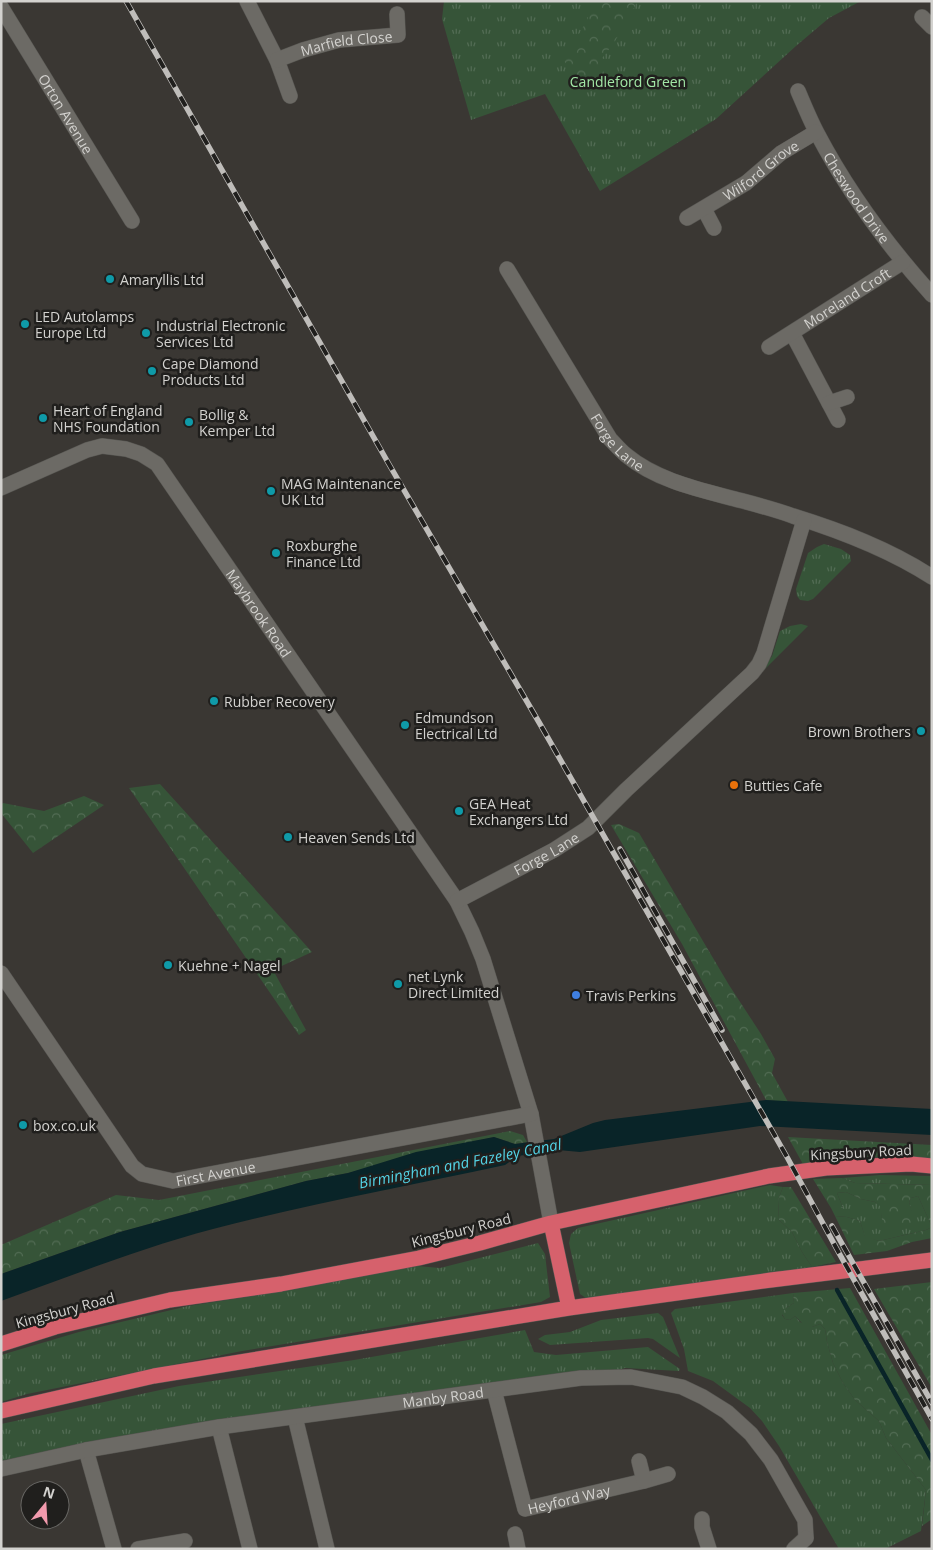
<svg xmlns="http://www.w3.org/2000/svg" width="933" height="1550" viewBox="0 0 933 1550" font-family="'Open Sans',sans-serif">
<style>
.grass{fill:url(#grass-tufts)}
.forest{fill:url(#forest-crowns)}
.water{fill:#092428}
.lines{fill:none;stroke-linecap:round;stroke-linejoin:round}
.stream{stroke:#092428;stroke-width:4.5}
.minor-casing{stroke:#565551;stroke-width:16}
.highway-casing{stroke:#565551;stroke-width:16}
.minor{stroke:#6c6a65;stroke-width:15}
.highway{stroke:#d6616c;stroke-width:15}
.rail-casing{stroke:#bfbdba;stroke-width:5.5}
.rail{stroke:#201f1d;stroke-width:4;stroke-dasharray:11;stroke-linecap:butt}
.culture-dot{fill:#0f9aa8;stroke:#201f1d;stroke-width:2}
.food-dot{fill:#e8710a;stroke:#201f1d;stroke-width:2}
.shop-dot{fill:#3f7fe0;stroke:#201f1d;stroke-width:2}
.labels{text-anchor:middle;dominant-baseline:central;stroke-width:5;stroke-linejoin:round;paint-order:stroke}
.street-label{font-size:14px;fill:#d3d2cf;stroke:#201f1d}
.park-label{font-size:14px;fill:#a2e7a6;stroke:#201f1d}
.poi-label{font-size:14px;fill:#d3d2cf;stroke:#201f1d;text-anchor:start}
.water-label{font-size:15px;font-style:italic;fill:#53d3e5;stroke:#201f1d}
</style>
<defs>
<pattern id="grass-tufts" width="24" height="20" patternUnits="userSpaceOnUse" patternTransform="scale(1.25)"><rect width="24" height="20" fill="#365438"/><path d="M3 7l-1-3M5 7V3M7 7l1-3M15 17l-1-3M17 17v-4M19 17l1-3" fill="none" stroke="#526c54"/></pattern>
<pattern id="forest-crowns" width="20" height="18" patternUnits="userSpaceOnUse" patternTransform="scale(1.25)"><rect width="20" height="18" fill="#365438"/><path d="M2 6a3 3 0 1 1 6 0M12 15a3 3 0 1 1 6 0" fill="none" stroke="#526c54"/></pattern>
</defs>
<rect width="100%" height="100%" fill="#3a3733"/>
<path class="grass" d="M444,1H861L829,18L796,46L716,119L600,191L545,94L471,120L442,19Z
M824,544L841,549L850,555L851,561L813,599L808,601L800,600L797,596L796,589L808,553L817,547Z
M801,624L808,626L756,678L772,656L780,631L790,626Z
M880,1175L932,1176V1185L855,1183L842,1178Z
M770,1185L783,1187L778,1200L779,1220L792,1232L802,1252L812,1267L595,1297L586,1298L580,1294L569,1243L571,1234L578,1228Z
M846,1192L861,1199L875,1202L881,1206L882,1220L914,1221L909,1202L911,1198L918,1196L932,1227L926,1230L879,1241L865,1237L860,1221L847,1217L835,1216L831,1208H843L837,1193Z
M538,1243L545,1254L550,1297L541,1302L242,1351L27,1394L1,1402V1355L79,1332L188,1306L285,1291L417,1266L440,1268Z
M793,1293L794,1303L787,1307L782,1315L785,1319L790,1320L795,1316L800,1322L812,1327L820,1324L825,1329L827,1342L833,1363L843,1383L855,1400L879,1421L886,1438L926,1490L921,1531L885,1549H839L779,1446L762,1421L750,1408L713,1381L688,1371L684,1349L671,1313L675,1309Z
M658,1313L663,1317L680,1358L653,1339L648,1338L550,1345L538,1339L545,1335L570,1332L601,1320Z
M525,1330L534,1352L556,1355L648,1347L680,1369L679,1371L625,1368L616,1371L1,1466V1424L179,1386L354,1360Z"/>
<path class="forest" d="M595,1H636L635,6L614,43L602,58L604,74L584,86L564,61L587,20Z
M160,784L312,952L273,970L306,1030L299,1035L129,788Z
M84,796L104,805L33,853L1,813V805L3,803L44,811Z
M619,824L639,833L729,985L761,1034L775,1059L772,1073L788,1102L766,1100L682,944L611,825Z
M510,1131L523,1135L527,1142L515,1144L494,1137L448,1147L348,1173L306,1181L120,1232L1,1274V1245L116,1195L159,1200Z
M788,1137L932,1145V1158L903,1156L850,1158L804,1166Z
M842,1178L855,1183L932,1185V1238L912,1242L887,1251L854,1255L835,1216L847,1217L860,1221L865,1236L879,1241L926,1230L932,1227L918,1196L911,1198L909,1202L915,1221C907,1228 894,1229 885,1225L882,1220L880,1206L875,1202L861,1199L846,1192L837,1193L843,1208H831L813,1179Z
M783,1187H791L836,1262L812,1267L802,1252L792,1232L779,1220L778,1200Z
M932,1282V1388L874,1289Z
M850,1288L932,1435V1519L922,1526L926,1490L886,1438L879,1421L855,1400L843,1383L833,1363L827,1342L825,1329L820,1324L812,1327H806L795,1316L790,1320L785,1319L782,1314C784,1308 789,1306 794,1303L793,1293Z"/>
<path class="water" d="M766,1100L932,1109V1135L760,1126L580,1152L558,1150L518,1156L505,1165C407,1186 309,1204 213,1229C141,1248 71,1276 1,1301V1274L120,1232L306,1181L348,1173L416,1152L494,1137L515,1144L554,1139L593,1123L605,1120Z"/>
<g class="lines">
<path class="stream" d="M837,1290L932,1460"/>
<g class="minor-casing">
<g id="minor">
<path d="M247,1L277,60L290,96"/>
<path id="s1" d="M1,7L132,221"/>
<path d="M922,17L932,27"/>
<path id="s2" d="M277,60L303,50L339,40L398,35L397,14"/>
<path id="s3" d="M798,91C804,105 810,120 817,133C848,192 888,246 932,295"/>
<path d="M704,209L714,228"/>
<path id="s4" d="M687,218L746,183L781,153L816,132"/>
<path id="s5" d="M507,269L610,439C615,444 620,450 626,455C656,480 697,489 735,499C754,504 774,509 793,516C841,531 889,549 932,577"/>
<path d="M792,333L838,420"/>
<path id="s6" d="M769,347L903,262"/>
<path d="M829,403L847,397"/>
<path id="s7" d="M1,488L87,450L102,446L126,449L141,454L157,464L457,901L472,932L483,959L531,1114L551,1223"/>
<path id="s8" d="M457,901L554,850L588,828L626,790L752,673L759,664L764,653L804,520"/>
<path id="s9" d="M1,973L132,1166L142,1174L173,1181L531,1114"/>
<path id="s10" d="M494,1390L525,1509L644,1481L668,1474"/>
<path d="M295,1417L327,1549"/>
<path d="M219,1427L250,1549"/>
<path d="M86,1450L114,1549"/>
<path d="M639,1461L644,1481"/>
<path id="s11" d="M1,1469L86,1450L219,1427L581,1378L631,1377L682,1387L703,1397L727,1412L751,1434L771,1460L805,1520L806,1538"/>
<path d="M702,1519V1527L709,1549"/>
<path d="M515,1534L518,1549"/>
<path d="M138,1549L185,1541"/>
<path d="M794,1549L806,1538"/>
</g>
</g>
<g class="highway-casing">
<path id="highway" d="M551,1223L569,1308
M1,1344L55,1327L170,1300L281,1284L419,1258L480,1243L551,1223L769,1176L826,1168L911,1164L932,1166
M1,1411L154,1376L569,1308L771,1280L932,1260"/>
</g>
<use href="#minor" class="minor"/>
<use href="#highway" class="highway"/>
<g class="rail-casing">
<path id="rail" d="M126,1L390,466L540,724L787,1157L839,1253L932,1419
M620,849L722,1030
M832,1226L932,1403"/>
</g>
<use href="#rail" class="rail"/>
</g>
<g class="culture-dot">
<circle cx="110" cy="279" r="5"/>
<circle cx="25" cy="324" r="5"/>
<circle cx="146" cy="333" r="5"/>
<circle cx="152" cy="371" r="5"/>
<circle cx="43" cy="418" r="5"/>
<circle cx="189" cy="422" r="5"/>
<circle cx="271" cy="491" r="5"/>
<circle cx="276" cy="553" r="5"/>
<circle cx="214" cy="701" r="5"/>
<circle cx="405" cy="725" r="5"/>
<circle cx="921" cy="731" r="5"/>
<circle cx="459" cy="811" r="5"/>
<circle cx="288" cy="837" r="5"/>
<circle cx="168" cy="965" r="5"/>
<circle cx="398" cy="984" r="5"/>
<circle cx="23" cy="1125" r="5"/>
</g>
<circle class="food-dot" cx="734" cy="785" r="5"/>
<circle class="shop-dot" cx="576" cy="995" r="5"/>
<g class="labels">
<g class="street-label">
<text stroke="none"><textPath href="#s2" startOffset="72">Marfield Close</textPath></text>
<text stroke="none"><textPath href="#s1" startOffset="125">Orton Avenue</textPath></text>
<text stroke="none"><textPath href="#s4" startOffset="88">Wilford Grove</textPath></text>
<text stroke="none"><textPath href="#s3" startOffset="122">Cheswood Drive</textPath></text>
<text stroke="none"><textPath href="#s6" startOffset="92">Moreland Croft</textPath></text>
<text stroke="none"><textPath href="#s5" startOffset="206">Forge Lane</textPath></text>
<text stroke="none"><textPath href="#s7" startOffset="349">Maybrook Road</textPath></text>
<text stroke="none"><textPath href="#s8" startOffset="101">Forge Lane</textPath></text>
<text transform="translate(861 1152) rotate(-3)">Kingsbury Road</text>
<text stroke="none"><textPath href="#s9" startOffset="321">First Avenue</textPath></text>
<text transform="translate(461 1230) rotate(-14)">Kingsbury Road</text>
<text transform="translate(65 1310) rotate(-15)">Kingsbury Road</text>
<text stroke="none"><textPath href="#s11" startOffset="448">Manby Road</textPath></text>
<text stroke="none"><textPath href="#s10" startOffset="168">Heyford Way</textPath></text>
</g>
<g class="park-label">
<text x="628" y="81">Candleford Green</text>
</g>
<g class="poi-label">
<text x="120" y="279">Amaryllis Ltd</text>
<text x="35" y="316">LED Autolamps<tspan x="35" dy="16">Europe Ltd</tspan></text>
<text x="156" y="325">Industrial Electronic<tspan x="156" dy="16">Services Ltd</tspan></text>
<text x="162" y="363">Cape Diamond<tspan x="162" dy="16">Products Ltd</tspan></text>
<text x="53" y="410">Heart of England<tspan x="53" dy="16">NHS Foundation</tspan></text>
<text x="199" y="414">Bollig &amp;<tspan x="199" dy="16">Kemper Ltd</tspan></text>
<text x="281" y="483">MAG Maintenance<tspan x="281" dy="16">UK Ltd</tspan></text>
<text x="286" y="545">Roxburghe<tspan x="286" dy="16">Finance Ltd</tspan></text>
<text x="224" y="701">Rubber Recovery</text>
<text x="415" y="717">Edmundson<tspan x="415" dy="16">Electrical Ltd</tspan></text>
<text x="911" y="731" text-anchor="end">Brown Brothers</text>
<text x="744" y="785">Butties Cafe</text>
<text x="469" y="803">GEA Heat<tspan x="469" dy="16">Exchangers Ltd</tspan></text>
<text x="298" y="837">Heaven Sends Ltd</text>
<text x="178" y="965">Kuehne + Nagel</text>
<text x="408" y="976">net Lynk<tspan x="408" dy="16">Direct Limited</tspan></text>
<text x="586" y="995">Travis Perkins</text>
<text x="33" y="1125">box.co.uk</text>
</g>
<g class="water-label">
<text transform="translate(460 1163) rotate(-11)">Birmingham and Fazeley Canal</text>
</g>
</g>
<rect width="933" height="1550" fill="none" stroke="#d3d2cf" stroke-width="5"/>
<g transform="translate(45 1505) rotate(18)"><circle r="24" fill="#201f1d" stroke="#686764"/>
<path d="M0-4L9 19L0 12L-9 19Z" fill="#f29aad"/>
<text y="-8" font-size="14" font-weight="bold" text-anchor="middle" fill="#d3d2cf">N</text>
</g>
</svg>
